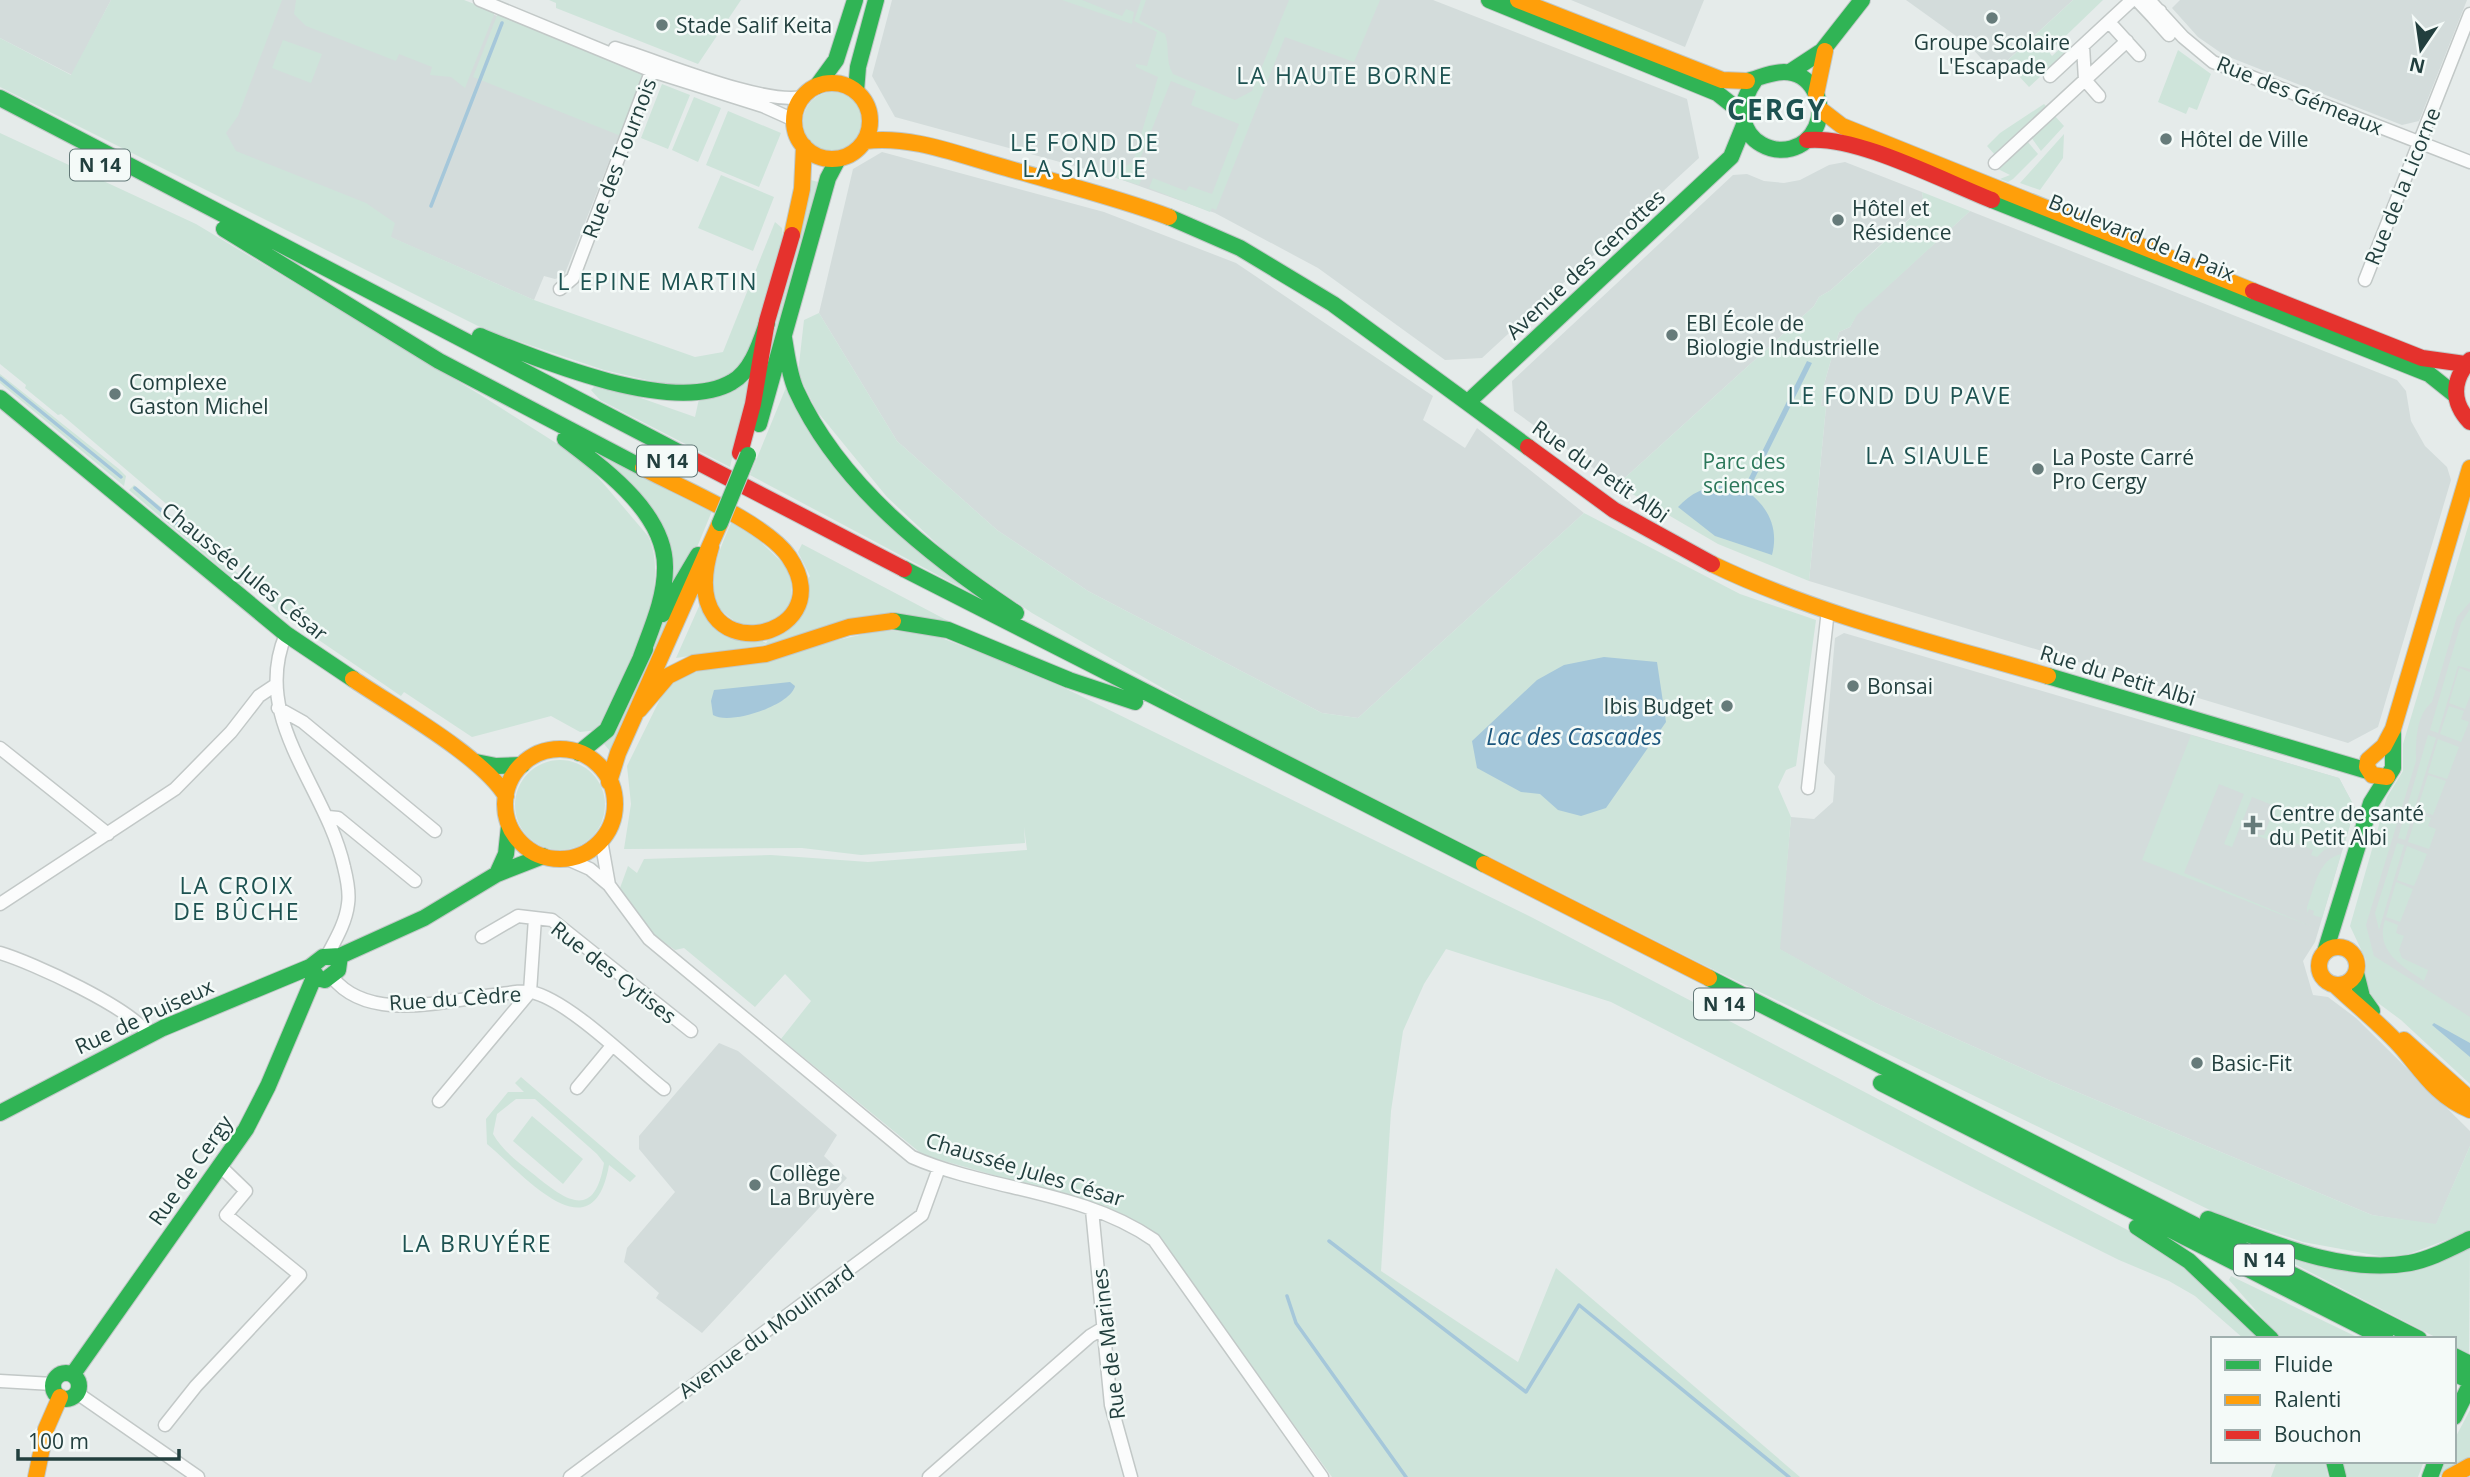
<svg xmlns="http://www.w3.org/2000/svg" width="2470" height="1477" viewBox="0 0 2470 1477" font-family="'Open Sans',sans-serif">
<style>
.built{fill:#d3dcdb}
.green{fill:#cee4da;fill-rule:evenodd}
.water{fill:#a5c7da}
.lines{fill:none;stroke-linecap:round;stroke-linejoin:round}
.stream{stroke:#a5c7da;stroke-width:3.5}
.street-casing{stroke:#c2c8c7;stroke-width:15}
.fast-casing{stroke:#c1c8c7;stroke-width:18}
.slow-casing{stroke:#c1c8c7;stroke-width:18}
.jam-casing{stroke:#c1c8c7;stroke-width:18}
.street{stroke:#fbfcfc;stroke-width:12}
.fast{stroke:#30b455;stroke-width:16}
.slow{stroke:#ff9f0a;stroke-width:16}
.jam{stroke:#e5322d;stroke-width:16}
.fast-bridge-casing{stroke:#c1c8c7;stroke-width:18;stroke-linecap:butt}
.fast-bridge{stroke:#30b455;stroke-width:16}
.poi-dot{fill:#667b7a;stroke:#f4faf8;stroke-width:2.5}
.labels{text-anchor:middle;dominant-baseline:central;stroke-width:5;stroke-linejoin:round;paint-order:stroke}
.shield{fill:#f4faf8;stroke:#617776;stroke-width:2}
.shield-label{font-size:19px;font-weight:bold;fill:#223f3e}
.poi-label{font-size:21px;fill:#223f3e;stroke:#f4faf8;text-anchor:start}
.street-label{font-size:21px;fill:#223f3e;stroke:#f4faf8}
.park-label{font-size:21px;fill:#2b775a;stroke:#f4faf8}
.neighbourhood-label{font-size:23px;letter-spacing:2px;fill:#1d5251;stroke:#f4faf8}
.water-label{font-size:23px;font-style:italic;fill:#1b567d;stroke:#f4faf8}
.district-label{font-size:28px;font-weight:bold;letter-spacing:2px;fill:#1d5251;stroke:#f4faf8}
</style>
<rect width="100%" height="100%" fill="#e5ebea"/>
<path class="built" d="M0,0H111L72,75L0,38Z
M177,0H457L638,72L641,80L564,276L555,279L544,276L534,300L390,237L217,148Z
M892,0H1433L1687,99L1699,158L1482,358L1445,360L1318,268L1215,213L1111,176L895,117L872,76Z
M1571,0H1704L1685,47Z
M1906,0H2073L1998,69L1989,67L1970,46Z
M2180,0H2467L2419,121L2402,125L2224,55L2198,37L2172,8Z
M882,152L1104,212L1236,263L1433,396L1423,420L1465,448L1477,428L1584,513L1358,718L1322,713L1088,591L997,530L897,441L819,313L853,169Z
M1845,162L1922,192L1924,205L1831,290L1819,297L1814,306L1617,485L1514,411L1512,381L1733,175L1747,174L1764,181L1784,183L1800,180L1829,165Z
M1970,211L2397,380L2406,391L2411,421L2425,446L2447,467L2451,480L2378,727L2348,743L1809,581L1826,407L1821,406L1823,388L1839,332L1850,327L1856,315Z
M2470,545V1076L2370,964L2356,937L2402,798L2410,746Z
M1844,633L2339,778L2355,808L2315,942L2303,961L2313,995L2328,997L2356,1018L2470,1131V1146L2436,1225L2372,1215L2053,1082L1876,1003L1779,949L1791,817L1814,819L1833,802L1835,776L1824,763L1835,638Z
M719,1043L738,1051L837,1135L824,1156L847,1178L702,1333L656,1298L659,1293L624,1262L627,1248L675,1192L639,1149V1136Z"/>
<path class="green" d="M111,0H282L238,116L226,133L236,151L366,203L395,223L391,237L534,300L695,357L723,352L775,222L782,228L783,240L754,347L735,375L690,390L604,370L488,331L0,87V38L71,75Z
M296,0H464L495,12L465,88L451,77L430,75L432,67L399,54L396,61L306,26L294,14Z
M549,0H741L698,64L556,8V3Z
M1062,0H1082L1122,16L1126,9L1134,12L1132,24Z
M1141,0H1146L1139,20L1165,34C1170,48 1165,61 1173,74L1235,100L1252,91L1289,0H1380L1354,62L1285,37L1216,210L1212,208L1210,212L1149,188L1153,178L1186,191L1189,186L1212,194L1239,124L1191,105L1196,91L1171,81L1136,169L1144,173L1139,185L1116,178L1117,173L1110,171L1112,166L1122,168L1133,162L1158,77L1136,67V64L1147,66L1157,32L1134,21Z
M2073,0H2103L2049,52L2052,56L2064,45L2069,50L2029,87L2006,62Z
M498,13L642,72L644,75L621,136L473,77Z
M283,40L322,54L311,83L272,68Z
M2178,50L2211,74L2197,110L2189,107L2186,114L2158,102Z
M662,84L690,95L668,149L641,138Z
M803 122a30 30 0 1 1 60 0a30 30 0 1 1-60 0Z
M694,97L721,108L698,162L672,150Z
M2044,104L2050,110L1996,156L1987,146L2000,133Z
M728,111L781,133L759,187L706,165Z
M2054,115L2064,126L2041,151L2031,137Z
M0,133L196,224L479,394L564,448L591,469L648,536C673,586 626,686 598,730L580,732L551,716L472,737L404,692L401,696L279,613L271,605L267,591L252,577L61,414L58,415L25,388L26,385L0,364Z
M2064,134L2063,158L2040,190L2020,183Z
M2027,141L2038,154L2013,179L2008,182L2000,179L2010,175L1996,168Z
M721,175L774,197L753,251L698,228Z
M807,179L822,183L760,401L764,359Z
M1922,192L1970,211L1857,315L1850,327L1839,332L1823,388L1821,406L1826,407L1809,581L1718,544L1617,485L1814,306L1819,297L1831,290L1924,206Z
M819,313L897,441L997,530L1088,591L1322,713L1358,718L1584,513L1740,594L1816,620L1796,766L1786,770L1778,787L1791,817L1780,949L1876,1003L2053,1082L2372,1215L2436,1224L2470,1146V1231L2396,1259L2303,1242L2216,1213L1700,963L1206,713L1032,613L950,556L887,497L816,410L798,373L804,320Z
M0,374L119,469L126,476L124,486L0,383Z
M750,381L730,467L600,400L591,390L598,383L695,417L699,399Z
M787,385L796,407L977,596L750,475Z
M586,445L712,511L695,552L670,591V563Z
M134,485L210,547L243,578L246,585L239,584L129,490Z
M2470,520V602L2457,617L2432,702C2415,716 2416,743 2416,761L2366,925L2374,956L2470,1017V1084L2401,1020L2374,1000L2365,983L2366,960L2350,926L2387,797L2403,771V744Z
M732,521L748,530L792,572L791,604L773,624L741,626C734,620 721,612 716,604C704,584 723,541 732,521Z
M802,544L954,624L929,620L676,658L700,604L766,643L810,576L798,552Z
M689,576L611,752L604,744L611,735L655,636Z
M2470,609V669L2458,666L2438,733L2430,730L2461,623Z
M882,630L931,634L1038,675L1533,918L2139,1236L2195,1276L2259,1339H2244L2195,1296L2169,1281L2119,1260L1980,1191L1611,1002L1446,949L1424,984L1403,1031L1391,1111L1381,1271L1518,1362L1556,1268L1800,1477H1332L1153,1231L1125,1216L1081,1200L923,1155L781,1039L811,1001L785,974L755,1007L684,948L675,950L655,936L620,888L628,866L637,873L644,859L771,855L868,862L1027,850L1024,827L1025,843L861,855L802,848L624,849L631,804L627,766L664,691L684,675Z
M2459,668L2470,672V696L2465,709L2449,703Z
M2449,706L2464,711L2461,719L2469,722L2461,742L2440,734Z
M2191,735L2339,778L2355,808L2345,842L2324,850L2317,857L2311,855L2313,850L2282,838L2279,844L2255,835H2264L2275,806L2252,797L2232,847L2224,844L2244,794L2219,784L2184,873L2313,927L2142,860Z
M2428,735L2436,738L2405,840L2398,838Z
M2438,739L2459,747L2447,779L2428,773Z
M515 805a45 45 0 1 1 90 0a45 45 0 1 1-90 0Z
M2428,775L2446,781L2433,815L2417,810Z
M2417,813L2431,818L2428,826L2436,829L2429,849L2408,842Z
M2397,843L2404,845L2379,930L2375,913Z
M2407,846L2427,854L2414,886L2397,880Z
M2341,854L2322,918L2313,915L2314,911L2309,909L2307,913V907C2315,887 2318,859 2341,854Z
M2396,882L2413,889L2400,922L2386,917Z
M2385,920L2398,925L2396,933L2404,936L2399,950L2402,958L2428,970L2424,981C2401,965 2375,951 2385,920Z
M521,1077L636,1176L630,1182L609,1165C593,1258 523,1174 487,1144L486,1119L508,1092H524L515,1083ZM516,1099H535L597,1154L604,1163C594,1223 564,1199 532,1173C517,1161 503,1151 493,1134L497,1114Z
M532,1116L583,1159L563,1184L513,1141Z
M2470,1244L2469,1354L2454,1346V1339H2439L2281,1257L2346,1266Z
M2231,1276L2361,1339H2281L2229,1280Z
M2470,1410V1461L2440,1476L2445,1461H2454V1440Z
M2277,1461H2325L2328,1477H2271Z
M2340,1461H2424L2418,1477H2344Z"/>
<path class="water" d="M1807,361L1812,363L1748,492C1768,507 1779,528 1772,555L1715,536L1678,507C1696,488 1718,481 1743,490Z
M1604,657L1657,662L1666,722L1606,808L1581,816L1558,810L1540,794L1521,792L1477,768L1472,741L1537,680L1564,665Z
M790,682L795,686C791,705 730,726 713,715L711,701L714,690Z
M2434,1023L2470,1043V1057L2432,1025Z"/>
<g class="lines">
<path class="stream" d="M431,206L502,23
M0,378L121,477
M135,488L211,553
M1329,1241L1526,1392L1579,1305L1789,1477
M1287,1296L1296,1323L1406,1477"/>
<g class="street-casing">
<path id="street" d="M480,0L652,71L763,106L794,120
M2137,0L2153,17
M2149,0L2183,37L2213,62L2470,162
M2160,11L2153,17L2169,35
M2109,22L2139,55
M2083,46L2085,80L2099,96
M615,48C659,61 762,105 802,97
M2050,76L2132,0
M1995,163L2127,41
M2365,280L2470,14
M560,289L573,278L654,64
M286,634C250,719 326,786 344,867C347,879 350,892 348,904C346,922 336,939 328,954
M278,708L303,722L435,831
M0,748L108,834
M1808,788L1828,610
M328,817L338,818L415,881
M601,840L609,885
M565,858L590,869L609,885L649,939L912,1157C990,1191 1082,1190 1154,1240L1322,1477
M0,904L175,789L231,732L259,696L274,686
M535,918L552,920L691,1031
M0,953C31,962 134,1009 149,1036
M332,977C368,1023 443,1001 494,995C505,994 520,990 531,992C569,1000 632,1064 664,1089
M577,1088L611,1047
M439,1101L530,992L535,918L518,916L482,937
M1092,1210L1111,1405L1131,1477
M0,1381L53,1384
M77,1393L198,1477
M165,1425L196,1386L300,1275L226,1215L246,1191L219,1165
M570,1477L922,1215L939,1168
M929,1477L1090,1336L1105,1327"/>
</g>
<g class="fast-casing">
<path id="fast" d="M1489,0L1717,93L1741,112
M1790,72L1822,51L1862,0
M1747,81C1759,78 1771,72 1784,72C1811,72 1827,103 1816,127C1794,175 1713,141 1755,80
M817,86L836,60L855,0
M856,91L858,67L876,0
M0,98L686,456
M1992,200L2429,374L2454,394
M1169,217L1240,248L1333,304L1528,447
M224,229L439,361L643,468
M480,336C539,360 674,416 732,382C752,371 760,343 767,323
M784,338C787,355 789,374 796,390C839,485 932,557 1016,613
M0,398L286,634L353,679
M1468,402L1731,157L1744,125
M759,424L828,178L838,159
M565,439C604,469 666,513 665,568C665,599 651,629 641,657
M904,569L1484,864
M663,614L698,555
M893,621L948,630L1069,680L1135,702
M2048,676L2368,771
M579,753L607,730L645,649
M476,762L496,766L522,765
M497,874L506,854L509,826
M2325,952L2371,803L2393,768V734
M340,956L424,918L497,874L543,856
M310,967L318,978L325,980L338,970L340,956
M310,967L323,957L340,956
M2356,973L2362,997L2372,1011
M1709,978L2419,1339
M1881,1083L2386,1339
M0,1113L163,1028L310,967
M2208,1219C2270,1242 2342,1275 2410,1263C2431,1259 2451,1248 2470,1239
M2137,1227L2189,1261L2271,1339
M2454,1356L2470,1364
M53 1386a13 13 0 1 1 26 0a13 13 0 1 1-26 0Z
M2454,1373L2470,1381
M73,1374L246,1129L268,1086L315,975
M2454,1417L2470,1385
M2334,1461L2338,1477
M2430,1477L2436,1461"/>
</g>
<g class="slow-casing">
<path id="slow" d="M1518,0L1722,80L1747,81
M794 121a38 38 0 1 1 76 0a38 38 0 1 1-76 0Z
M1816,94L1825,51
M1820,109L1842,126L2253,291
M865,141C911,135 959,155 1003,167C1058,183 1115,197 1169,217
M792,235L802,189L804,146
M643,468C681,488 766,523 789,557C847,642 671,678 711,547
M1712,564C1818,615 1935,643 2048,676
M353,679C394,707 482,756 506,796
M639,710L668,676L694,663L766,654L849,627L893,621
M505 804a55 55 0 1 1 110 0a55 55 0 1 1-110 0Z
M2387,777L2372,775L2367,767L2368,760L2384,746L2393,729L2470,468
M609,782L618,753L720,523
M1484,864L1709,978
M2319 966a19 19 0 1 1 38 0a19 19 0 1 1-38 0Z
M2335,985C2357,1006 2383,1026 2403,1049C2424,1074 2438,1097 2470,1110
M2404,1040L2470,1099
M36,1477L46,1429L60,1397
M2450,1477L2470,1466"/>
</g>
<g class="jam-casing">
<path id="jam" d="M1807,140C1857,135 1943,181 1992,200
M2253,291L2422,358L2465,364
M2470,360C2452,380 2451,402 2470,422
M1528,447L1614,510L1712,564
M740,453L753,404L767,321L792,235
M686,456L904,569"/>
</g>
<use href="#street" class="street"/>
<use href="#fast" class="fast"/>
<use href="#slow" class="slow"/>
<use href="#jam" class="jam"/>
<g class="fast-bridge-casing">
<path id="fast-bridge" d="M720,523L748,455"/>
</g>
<use href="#fast-bridge" class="fast-bridge"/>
</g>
<g class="poi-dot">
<circle cx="1992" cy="18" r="7"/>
<circle cx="662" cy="25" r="7"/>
<circle cx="2166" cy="139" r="7"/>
<circle cx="1838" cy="220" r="7"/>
<circle cx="1672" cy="335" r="7"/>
<circle cx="115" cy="394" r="7"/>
<circle cx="2038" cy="469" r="7"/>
<circle cx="1853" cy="686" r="7"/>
<circle cx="1727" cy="706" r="7"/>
<path d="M2249.5 814.5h7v7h7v7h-7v7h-7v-7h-7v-7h7z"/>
<circle cx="2197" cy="1063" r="7"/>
<circle cx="755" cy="1185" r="7"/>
</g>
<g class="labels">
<g class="shield">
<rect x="70" y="149.5" width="60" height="31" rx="5"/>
<rect x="637" y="445.5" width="60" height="31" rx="5"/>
<rect x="1694" y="988.5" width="60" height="31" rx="5"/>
<rect x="2234" y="1244.5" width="60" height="31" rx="5"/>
</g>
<g class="shield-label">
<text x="100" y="165">N 14</text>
<text x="667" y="461">N 14</text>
<text x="1724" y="1004">N 14</text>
<text x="2264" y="1260">N 14</text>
</g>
<g class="poi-label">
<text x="676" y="25">Stade Salif Keita</text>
<text x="1992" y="42" text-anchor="middle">Groupe Scolaire<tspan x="1992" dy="24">L'Escapade</tspan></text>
<text x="2180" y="139">Hôtel de Ville</text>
<text x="1852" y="208">Hôtel et<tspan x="1852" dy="24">Résidence</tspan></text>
<text x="1686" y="323">EBI École de<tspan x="1686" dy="24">Biologie Industrielle</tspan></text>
<text x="129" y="382">Complexe<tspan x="129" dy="24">Gaston Michel</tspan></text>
<text x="2052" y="457">La Poste Carré<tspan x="2052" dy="24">Pro Cergy</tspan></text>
<text x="1867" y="686">Bonsai</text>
<text x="1713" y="706" text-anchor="end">Ibis Budget</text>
<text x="2269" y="813">Centre de santé<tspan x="2269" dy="24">du Petit Albi</tspan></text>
<text x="2211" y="1063">Basic-Fit</text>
<text x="769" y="1173">Collège<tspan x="769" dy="24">La Bruyère</tspan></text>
</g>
<g class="street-label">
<text transform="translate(2300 95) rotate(22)">Rue des Gémeaux</text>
<text transform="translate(619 158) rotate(-69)">Rue des Tournois</text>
<text transform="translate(2402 186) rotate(-68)">Rue de la Licorne</text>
<text transform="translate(2142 237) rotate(22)">Boulevard de la Paix</text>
<text transform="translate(1585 264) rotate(-43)">Avenue des Genottes</text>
<text transform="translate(1601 471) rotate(35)">Rue du Petit Albi</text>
<text transform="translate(245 571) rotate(39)">Chaussée Jules César</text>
<text transform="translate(2118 675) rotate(17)">Rue du Petit Albi</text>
<text transform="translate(614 972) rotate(38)">Rue des Cytises</text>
<text transform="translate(455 998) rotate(-4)">Rue du Cèdre</text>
<text transform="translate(144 1016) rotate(-25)">Rue de Puiseux</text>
<text transform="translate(1025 1169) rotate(17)">Chaussée Jules César</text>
<text transform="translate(190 1170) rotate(-55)">Rue de Cergy</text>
<text transform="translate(766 1331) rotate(-36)">Avenue du Moulinard</text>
<text transform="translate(1108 1344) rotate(-97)">Rue de Marines</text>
</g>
<g class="park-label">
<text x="1744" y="461">Parc des<tspan x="1744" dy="24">sciences</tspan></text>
</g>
<g class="neighbourhood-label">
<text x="1345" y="75">LA HAUTE BORNE</text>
<text x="1085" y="142">LE FOND DE<tspan x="1085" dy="26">LA SIAULE</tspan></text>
<text x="658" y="281">L EPINE MARTIN</text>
<text x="1900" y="395">LE FOND DU PAVE</text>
<text x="1928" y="455">LA SIAULE</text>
<text x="237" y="885">LA CROIX<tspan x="237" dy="26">DE BÛCHE</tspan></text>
<text x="477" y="1243">LA BRUYÉRE</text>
</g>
<g class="water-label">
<text x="1574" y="736">Lac des Cascades</text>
</g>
<g class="district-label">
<text x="1777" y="109">CERGY</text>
</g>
</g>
<rect x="2211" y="1337" width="245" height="126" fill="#f4faf8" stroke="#a0afae" stroke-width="2"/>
<rect x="2225" y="1360" width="35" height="10" fill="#30b455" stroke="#a0afae" stroke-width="2"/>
<text x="2274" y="1372" font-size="21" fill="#223f3e">Fluide</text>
<rect x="2225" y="1395" width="35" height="10" fill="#ff9f0a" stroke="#a0afae" stroke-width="2"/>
<text x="2274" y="1407" font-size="21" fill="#223f3e">Ralenti</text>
<rect x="2225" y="1430" width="35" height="10" fill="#e5322d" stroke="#a0afae" stroke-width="2"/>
<text x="2274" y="1442" font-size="21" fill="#223f3e">Bouchon</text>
<g transform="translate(2421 49) rotate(193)" stroke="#f4faf8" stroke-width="5" paint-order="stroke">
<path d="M0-5L12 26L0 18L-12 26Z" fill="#223f3e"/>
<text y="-10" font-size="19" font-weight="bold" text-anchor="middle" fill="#223f3e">N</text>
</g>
<path d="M18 1449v10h161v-10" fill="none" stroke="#223f3e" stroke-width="3.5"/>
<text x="28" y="1449" font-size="21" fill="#223f3e" stroke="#f4faf8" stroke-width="5" paint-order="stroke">100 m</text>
</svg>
